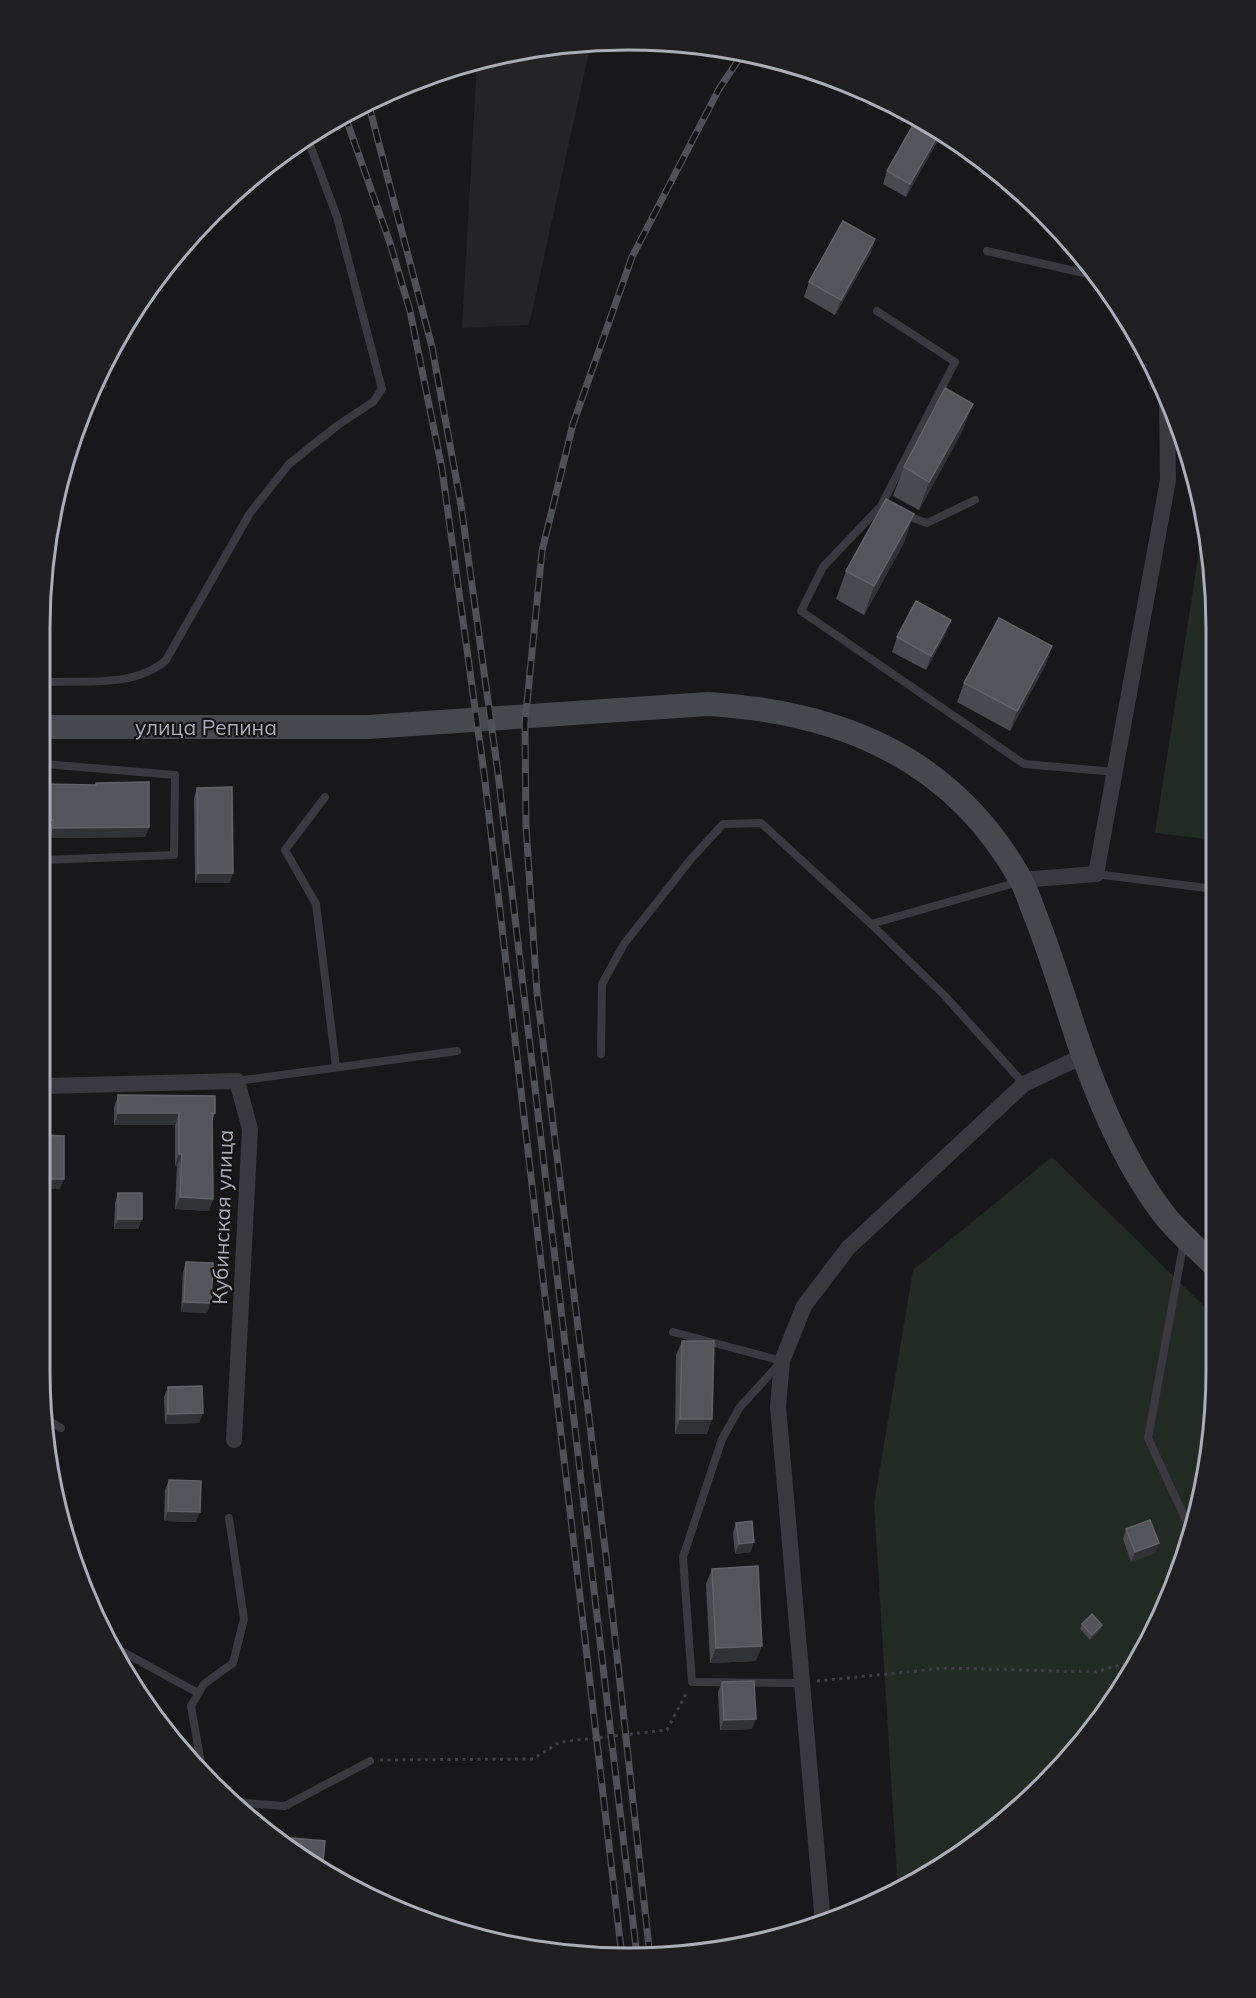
<svg xmlns="http://www.w3.org/2000/svg" width="1256" height="1998" viewBox="0 0 1256 1998" font-family="Mulish,sans-serif">
<style>
.built{fill:#242427}
.green{fill:#222a24}
.lines{fill:none;stroke-linecap:round;stroke-linejoin:round}
.path{stroke:#3f4046;stroke-width:3;stroke-dasharray:3 4.5;stroke-linecap:butt}
.service{stroke:#39393f;stroke-width:8}
.minor{stroke:#39393f;stroke-width:16}
.secondary{stroke:#47484e;stroke-width:24}
.rail-casing{stroke:#505157;stroke-width:7}
.rail{stroke:#131315;stroke-width:4.5;stroke-dasharray:14;stroke-linecap:butt}
.wall{fill:#494a4f}
.shaded-wall{fill:#313235}
.building{fill:#54555a;stroke:#626369;stroke-width:1.5}
.labels{text-anchor:middle;dominant-baseline:central;stroke-width:4.5;stroke-linejoin:round;paint-order:stroke}
.street-label{font-size:21px;fill:#abaeb9;stroke:#131315}
.rim{fill:none;stroke:#abaeb9;stroke-width:3}
</style>
<rect width="100%" height="100%" fill="#18181a"/>
<path class="built" d="M591,43L529,325L462,328L477,61L551,44Z"/>
<path class="green" d="M1203,526L1216,589L1215,840L1155,833Z
M1052,1157L1213,1315L1212,1447L1172,1595L1095,1729L1017,1813L955,1860L898,1890L874,1504L913,1270Z"/>
<g class="lines">
<path class="path" d="M817,1681L946,1668L1095,1672L1134,1661
M380,1760L533,1759L560,1742L667,1730L687,1692"/>
<path class="service" d="M987,251L1097,276
M877,311L955,362L881,506L823,567L801,611L1024,764L1115,772
M904,515L927,523L975,500
M44,682C84,680 135,688 166,660L250,513L289,464L338,425L373,402L382,389L337,217L307,137
M44,764L175,775L174,855L44,860
M325,797L285,850L316,904L336,1067
M1096,874L1214,889
M871,924L944,995L1024,1084
M601,1054L602,984L624,944L691,859L723,824L761,823L871,924L1018,882
M237,1081L457,1051
M1184,1241L1148,1438L1190,1529
M673,1332L782,1361L740,1407L722,1439L683,1557L692,1682L802,1683
M44,1418L61,1428
M114,1647L198,1693
M211,1783L202,1769L191,1706L204,1684L233,1663L244,1619L229,1518
M232,1802L285,1806L370,1761"/>
<path class="minor" d="M1021,880L1096,874L1168,480L1167,397
M44,1086L237,1081L250,1129L234,1440
M823,1924L778,1406L782,1361L804,1306L848,1248L1024,1084L1083,1056"/>
<path class="secondary" d="M44,727H368L708,704C841,712 953,758 1021,880C1027,891 1031,905 1036,917C1054,963 1067,1009 1083,1055C1102,1108 1128,1167 1162,1212C1176,1231 1196,1247 1213,1264"/>
<g class="rail-casing">
<path id="rail" d="M368,102L432,347L461,505L498,773L637,1956
M344,113L390,243L410,311L442,469L484,773L622,1957
M650,1956L606,1556L537,993L526,826L525,723L542,551L573,424L632,257L719,89L743,53"/>
</g>
<use href="#rail" class="rail"/>
</g>
<path class="wall" d="M942,133L906,197L883,184L887,171Z
M875,239L870,254L835,315L804,297L809,282Z
M962,432L919,510L893,496L904,467Z
M904,543L864,615L836,599L846,571Z
M945,635L926,670L892,652L897,637Z
M1052,646L1045,666L1010,731L957,702L964,683Z
M96,783L149,827L145,837L50,838V830H44V784L95,785Z
M197,788L233,873L229,883H195L194,798Z
M118,1095L215,1113L212,1121L213,1199L209,1211L175,1209L177,1166H175V1125H114V1108Z
M118,1193L142,1219L138,1229H114L115,1203Z
M186,1262L207,1313L181,1312L183,1272Z
M682,1341L707,1434H675L676,1355Z
M168,1387L203,1413L199,1423L165,1424L164,1397Z
M169,1480L196,1522L164,1521L165,1490Z
M736,1523L751,1552L735,1554L733,1533Z
M1126,1529L1159,1543L1155,1553L1131,1562L1123,1539Z
M712,1569L756,1661L710,1663L706,1584Z
M1082,1624L1100,1630L1090,1640L1080,1629Z
M722,1682L752,1729L720,1730L718,1692Z
M292,1838L322,1872L288,1850Z"/>
<path class="shaded-wall" d="M940,132L942,133L906,197L910,184Z
M875,239L870,254L835,315L841,300Z
M973,404L962,432L919,510L929,482Z
M914,514L904,543L864,615L874,586Z
M951,620L945,635L926,670L931,656Z
M1052,646L1045,666L1010,731L1017,711Z
M44,820H53L50,830H44Z
M149,827L145,837L50,838L53,828Z
M198,873H233L229,883H195Z
M118,1113H179L175,1125H114Z
M179,1154H182L177,1166H175Z
M44,1179H64L60,1189H44Z
M180,1197L213,1199L209,1211L175,1209Z
M118,1219H142L138,1229H114Z
M184,1302L211,1303L207,1313L181,1312Z
M203,1413L199,1423L165,1424L168,1414Z
M680,1419H712L707,1434H675Z
M168,1511L200,1512L196,1522L164,1521Z
M754,1542L751,1552L735,1554L739,1544Z
M1159,1543L1155,1553L1131,1562L1135,1552Z
M1102,1625L1100,1630L1090,1640L1092,1635Z
M762,1646L756,1661L710,1663L716,1648Z
M756,1719L752,1729L720,1730L724,1720Z"/>
<path class="building" d="M917,118L940,132L910,184L887,171Z
M843,221L875,239L841,300L809,282Z
M945,388L973,404L929,482L904,467Z
M886,499L914,514L874,586L846,571Z
M916,601L951,620L931,656L897,637Z
M999,618L1052,646L1017,711L964,683Z
M149,782V827L53,828V820H44V784L96,785V783Z
M232,787L233,873H198L197,788Z
M118,1095L215,1096V1113H212L213,1199L180,1197L182,1154H179V1113H118Z
M44,1135L64,1136V1179H44Z
M118,1193H142V1219H118Z
M186,1262L213,1263L211,1303L184,1302Z
M682,1341H714L712,1419H680Z
M202,1386L203,1413L168,1414V1387Z
M169,1480L201,1481L200,1512L168,1511Z
M1150,1520L1159,1543L1135,1552L1126,1529Z
M752,1521L754,1542L739,1544L736,1523Z
M758,1566L762,1646L716,1648L712,1569Z
M1092,1614L1102,1625L1092,1635L1082,1624Z
M754,1681L756,1719L724,1720L722,1682Z
M292,1838L325,1841L322,1872L291,1852Z"/>
<g class="labels">
<g class="street-label">
<text x="206" y="727">улица Репина</text>
<text transform="translate(222 1217) rotate(-88)">Кубинская улица</text>
</g>
</g>
<path d="M0 0H1256V1998H0ZM628 50H628A578 578 0 0 1 1206 628V1370A578 578 0 0 1 628 1948H628A578 578 0 0 1 50 1370V628A578 578 0 0 1 628 50Z" fill="#1f1f22" fill-rule="evenodd"/>
<path class="rim" d="M628 50H628A578 578 0 0 1 1206 628V1370A578 578 0 0 1 628 1948H628A578 578 0 0 1 50 1370V628A578 578 0 0 1 628 50Z"/>
</svg>
